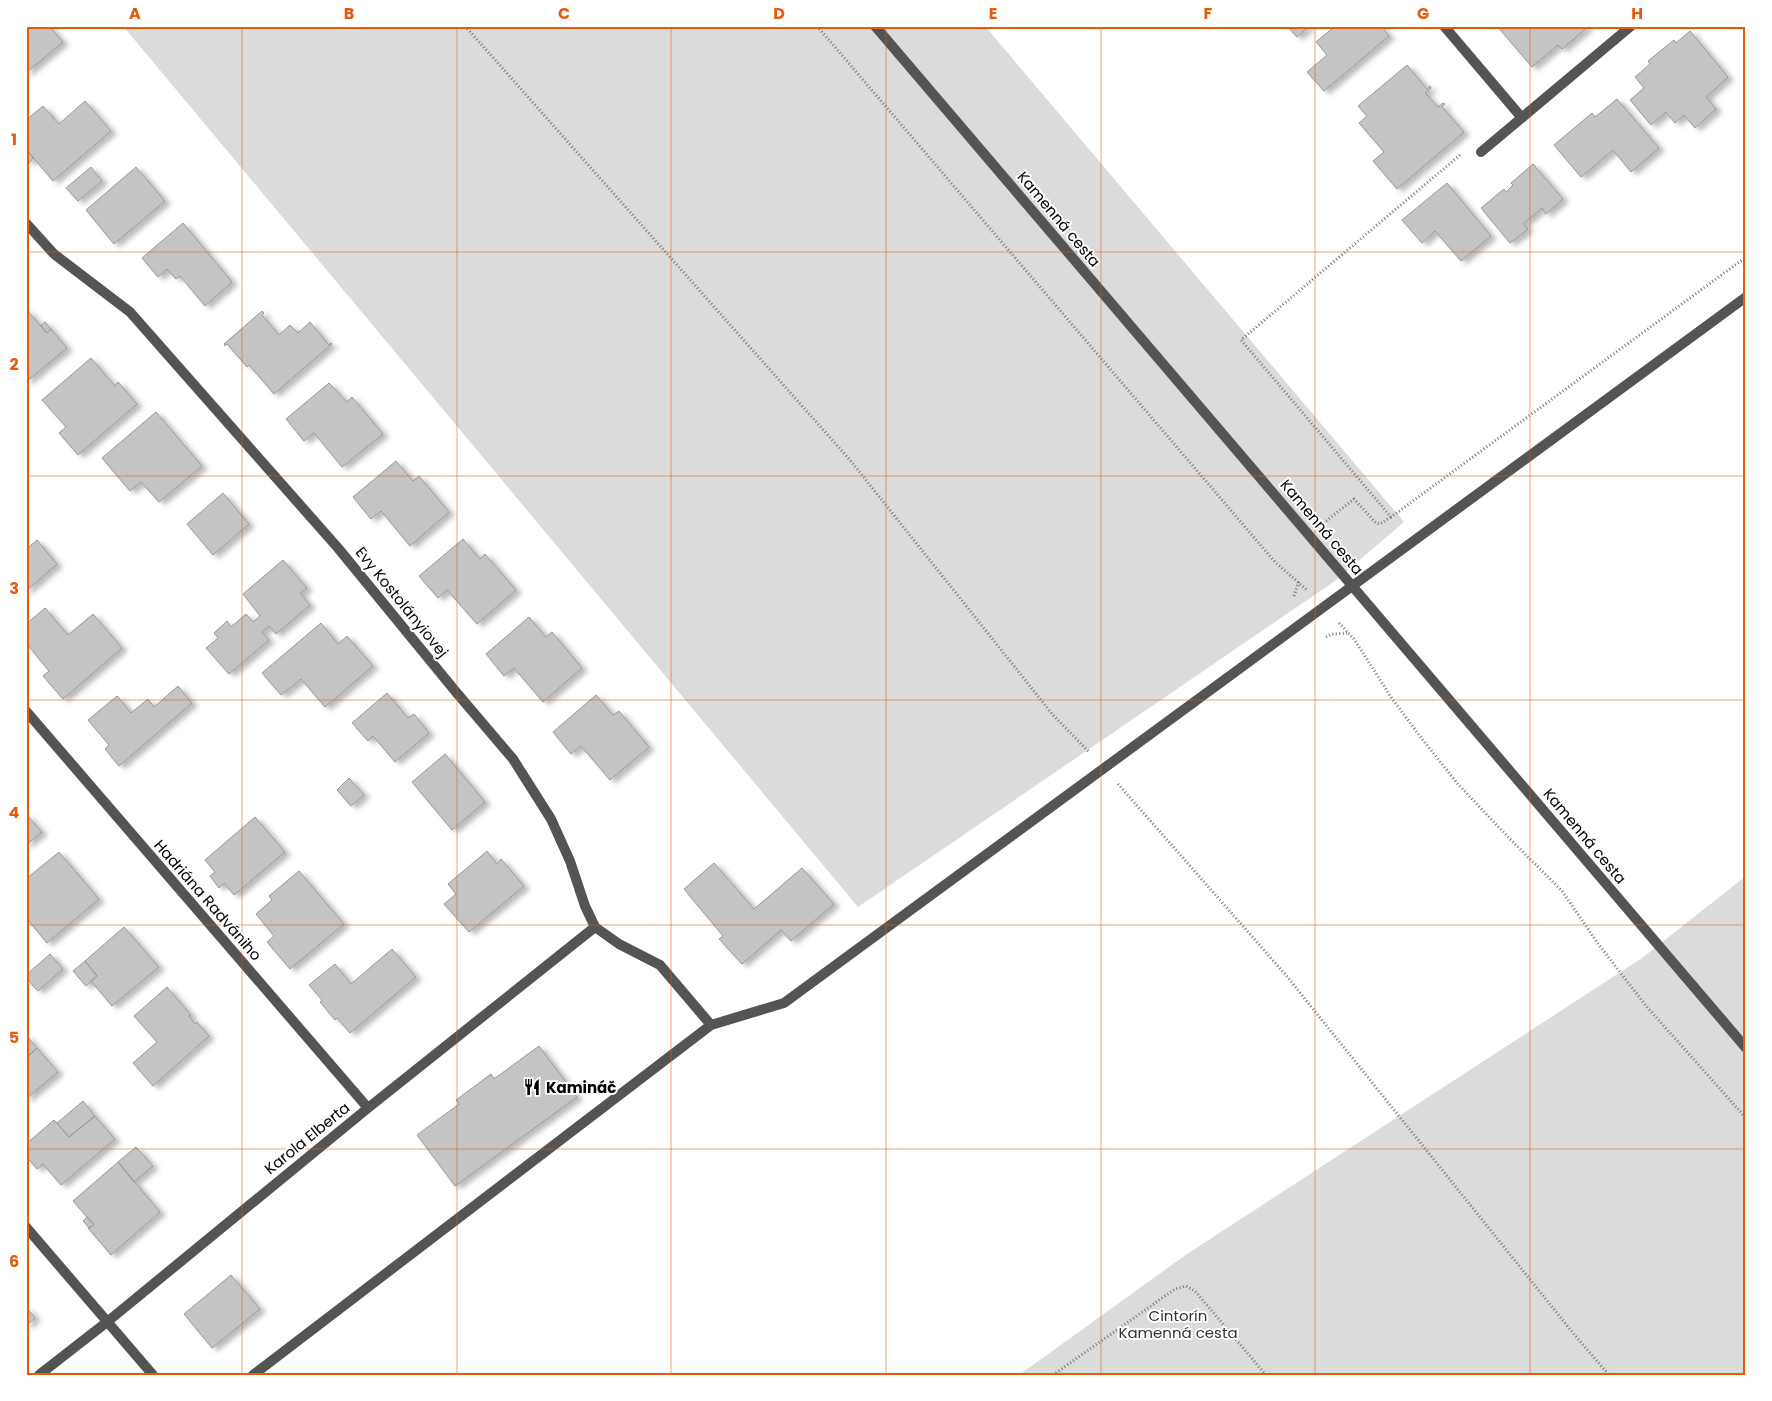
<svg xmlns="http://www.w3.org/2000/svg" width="1772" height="1401" viewBox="0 0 1772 1401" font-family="Poppins,sans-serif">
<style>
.green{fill:#dbdbdb}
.building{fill:#c4c4c4;stroke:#989898;filter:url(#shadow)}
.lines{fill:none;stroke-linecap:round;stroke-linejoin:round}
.path{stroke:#767676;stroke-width:3;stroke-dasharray:1 2.5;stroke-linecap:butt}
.minor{stroke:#545454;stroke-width:10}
.grid{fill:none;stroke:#e8590c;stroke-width:1;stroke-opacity:0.55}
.labels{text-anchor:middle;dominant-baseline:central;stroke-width:4;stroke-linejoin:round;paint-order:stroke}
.street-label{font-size:15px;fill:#000;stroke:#fff}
.poi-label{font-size:15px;font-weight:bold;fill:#000;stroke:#fff;text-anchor:start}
.park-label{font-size:15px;fill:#323232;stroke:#fff}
.neatline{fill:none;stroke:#e8590c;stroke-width:2}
.grid-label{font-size:16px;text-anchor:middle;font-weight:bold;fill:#e8590c}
</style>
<defs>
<filter id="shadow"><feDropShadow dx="5.5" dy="3" stdDeviation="2.5" flood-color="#0004"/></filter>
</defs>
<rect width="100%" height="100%" fill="#fff"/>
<path class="green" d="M123,26H985L1404,522L1335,581L858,907Z
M1746,876V1375H1019L1187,1254L1642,958Z"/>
<path class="building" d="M26,26H49L63,42L26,73Z
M1287,26H1310L1297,37Z
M1335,26H1381L1389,36L1324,91L1307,72L1327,55L1316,42Z
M1497,26H1589L1562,49L1558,45L1532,67Z
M1690,31L1728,77L1706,97L1716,109L1695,128L1684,115L1675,123L1666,112L1651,125L1630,100L1644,88L1635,77L1650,64L1648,61L1674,40L1676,43Z
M1407,65L1427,89L1430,86L1431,88L1425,93L1438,107L1443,103L1445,104L1442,107L1464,132L1397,189L1373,161L1384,152L1359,123L1367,116L1358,106Z
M1617,99L1659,148L1631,172L1613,150L1581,177L1554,145L1592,113L1595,117Z
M85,101L111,131L53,181L26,149V120L43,106L59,124Z
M26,149L33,158L29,163L26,160Z
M1533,164L1563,199L1546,214L1542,208L1523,224L1528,229L1510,243L1481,208L1504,189L1506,192L1513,185L1511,183Z
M91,167L102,181L78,201L66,188Z
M136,167L165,201L114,244L86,210Z
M1447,183L1491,236L1461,261L1435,231L1422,243L1402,220Z
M183,223L232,282L205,306L180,276L176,279L167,269L158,277L142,258Z
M26,309L47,333L51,329L67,348L26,382Z
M262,311L264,313L262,315L279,335L290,325L298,333L310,322L329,345L331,343L332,344L274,394L249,365L247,367L227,344L225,346L224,344Z
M45,322L51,329L47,333L41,325Z
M91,358L115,386L118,382L137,404L78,455L59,433L66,427L42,400Z
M329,383L347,402L352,397L383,434L342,467L314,433L304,441L286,419Z
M156,412L202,466L159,502L141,482L130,491L102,458Z
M396,461L413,481L419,476L449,512L410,546L381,511L371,519L353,497Z
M223,493L249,524L213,555L187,524Z
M463,539L480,559L485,554L516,590L477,624L447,590L438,598L419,576Z
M37,540L57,564L26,591V549Z
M283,560L307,588L300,593L310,605L276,634L269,626L262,632L269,640L229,674L206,648L218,638L214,633L227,621L231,627L246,614L253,622L260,616L243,594Z
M45,608L68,635L93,614L122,648L63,699L43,676L49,671L26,643V624Z
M529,617L546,637L552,632L582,668L543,702L514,668L504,676L486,654Z
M321,623L338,644L347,636L373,666L325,707L301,679L281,695L262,673Z
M178,686L192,703L119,766L105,749L109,745L88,720L117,696L131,713L148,699L154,707Z
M387,693L408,718L414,714L429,733L395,762L373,736L368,741L352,723Z
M596,695L613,715L619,711L649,747L610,780L581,746L571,754L553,732Z
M445,754L485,802L452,830L412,782Z
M349,778L364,795L351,806L337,790Z
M26,814L42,832L26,845Z
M255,817L285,852L234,895L224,883L219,888L210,876L215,872L205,860Z
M487,851L497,864L501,859L524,886L469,932L444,904L456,894L448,884Z
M59,852L99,899L47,943L26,918V910L28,909L26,907V879Z
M714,863L754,909L802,868L834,904L791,941L781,930L742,964L719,939L723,936L684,889Z
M299,871L344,924L290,969L267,942L274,936L256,914L272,900L269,896Z
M124,927L159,967L112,1006L91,981L97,976L85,961Z
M392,949L416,977L350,1033L337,1018L335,1020L320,1002L322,1000L309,985L335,964L351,984Z
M50,954L63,969L38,991L26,978V975Z
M85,961L97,976L86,986L73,971Z
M167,987L191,1015L189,1016L195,1024L197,1022L209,1036L153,1086L133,1063L157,1042L134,1016Z
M26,1035L37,1048L26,1058Z
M539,1046L577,1097L455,1186L417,1135L459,1104L456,1100L491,1074L494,1079Z
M37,1048L58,1072L26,1099V1058Z
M83,1101L95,1116L69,1137L57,1123Z
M95,1116L115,1139L61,1185L43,1164L37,1169L26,1156V1144L54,1120L69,1137Z
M136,1147L153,1166L134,1182L118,1162Z
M118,1162L160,1212L111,1255L88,1228L94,1225L73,1201Z
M87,1217L94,1225L89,1228L83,1221Z
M231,1275L260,1309L212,1348L184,1314Z
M26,1307L35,1318L26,1326Z"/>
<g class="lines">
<path class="path" d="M465,26L850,460L1053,715L1089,752
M817,26L1275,562L1308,591
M1460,155L1241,340L1391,517L1746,257
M1326,521L1354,499L1376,523L1380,524L1391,517
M1294,596L1299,581
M1339,623L1354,639L1391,697L1419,735L1457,783L1508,837L1562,891L1599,945L1647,1007L1746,1118
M1326,637L1332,634L1347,633
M1118,784L1285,974L1573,1333L1609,1375
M1053,1375L1175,1289L1186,1286L1195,1291L1266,1375"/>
<path class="minor" d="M875,26L1746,1048
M1444,26L1522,118
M1481,152L1631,26
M26,223L54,254L130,312L338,548L456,692L513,759L551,819L570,861L585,906L595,927L619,944L660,965L711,1025
M26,711L368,1108
M26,1227L153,1375
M39,1375L107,1322L368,1108L595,927
M253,1375L711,1025L784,1003L1746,297"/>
</g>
<path class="grid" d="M242,26V1375M457,26V1375M671,26V1375M886,26V1375M1101,26V1375M1315,26V1375M1530,26V1375M26,252H1746M26,476H1746M26,700H1746M26,925H1746M26,1149H1746"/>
<defs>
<g id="restaurant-bare" transform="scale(1.35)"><path d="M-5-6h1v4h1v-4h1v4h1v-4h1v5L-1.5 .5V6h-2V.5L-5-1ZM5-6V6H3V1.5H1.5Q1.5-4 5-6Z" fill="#000" stroke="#fff" stroke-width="2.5" paint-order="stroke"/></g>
</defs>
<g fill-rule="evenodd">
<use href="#restaurant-bare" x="532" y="1087"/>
</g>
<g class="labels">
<g class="street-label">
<text transform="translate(1059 219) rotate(50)">Kamenná cesta</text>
<text transform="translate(1322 527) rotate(50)">Kamenná cesta</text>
<text transform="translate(402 602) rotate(51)">Evy Kostolányiovej</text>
<text transform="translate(1585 836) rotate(50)">Kamenná cesta</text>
<text transform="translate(208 900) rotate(49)">Hadriána Radvániho</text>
<text transform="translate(307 1138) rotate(-39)">Karola Elberta</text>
</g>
<g class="poi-label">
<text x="546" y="1087">Kamináč</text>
</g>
<g class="park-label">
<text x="1178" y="1315">Cintorín<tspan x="1178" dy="17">Kamenná cesta</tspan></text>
</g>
</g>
<rect width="1772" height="1401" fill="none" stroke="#ffffff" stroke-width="55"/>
<rect x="28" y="28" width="1716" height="1346" class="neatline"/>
<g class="grid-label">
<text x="135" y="19">A</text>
<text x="349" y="19">B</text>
<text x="564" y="19">C</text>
<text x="779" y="19">D</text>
<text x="993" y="19">E</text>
<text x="1208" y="19">F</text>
<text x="1423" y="19">G</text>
<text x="1637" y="19">H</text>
<text x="14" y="145">1</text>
<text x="14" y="370">2</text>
<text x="14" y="594">3</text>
<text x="14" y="818">4</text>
<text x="14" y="1043">5</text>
<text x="14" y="1267">6</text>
</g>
</svg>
